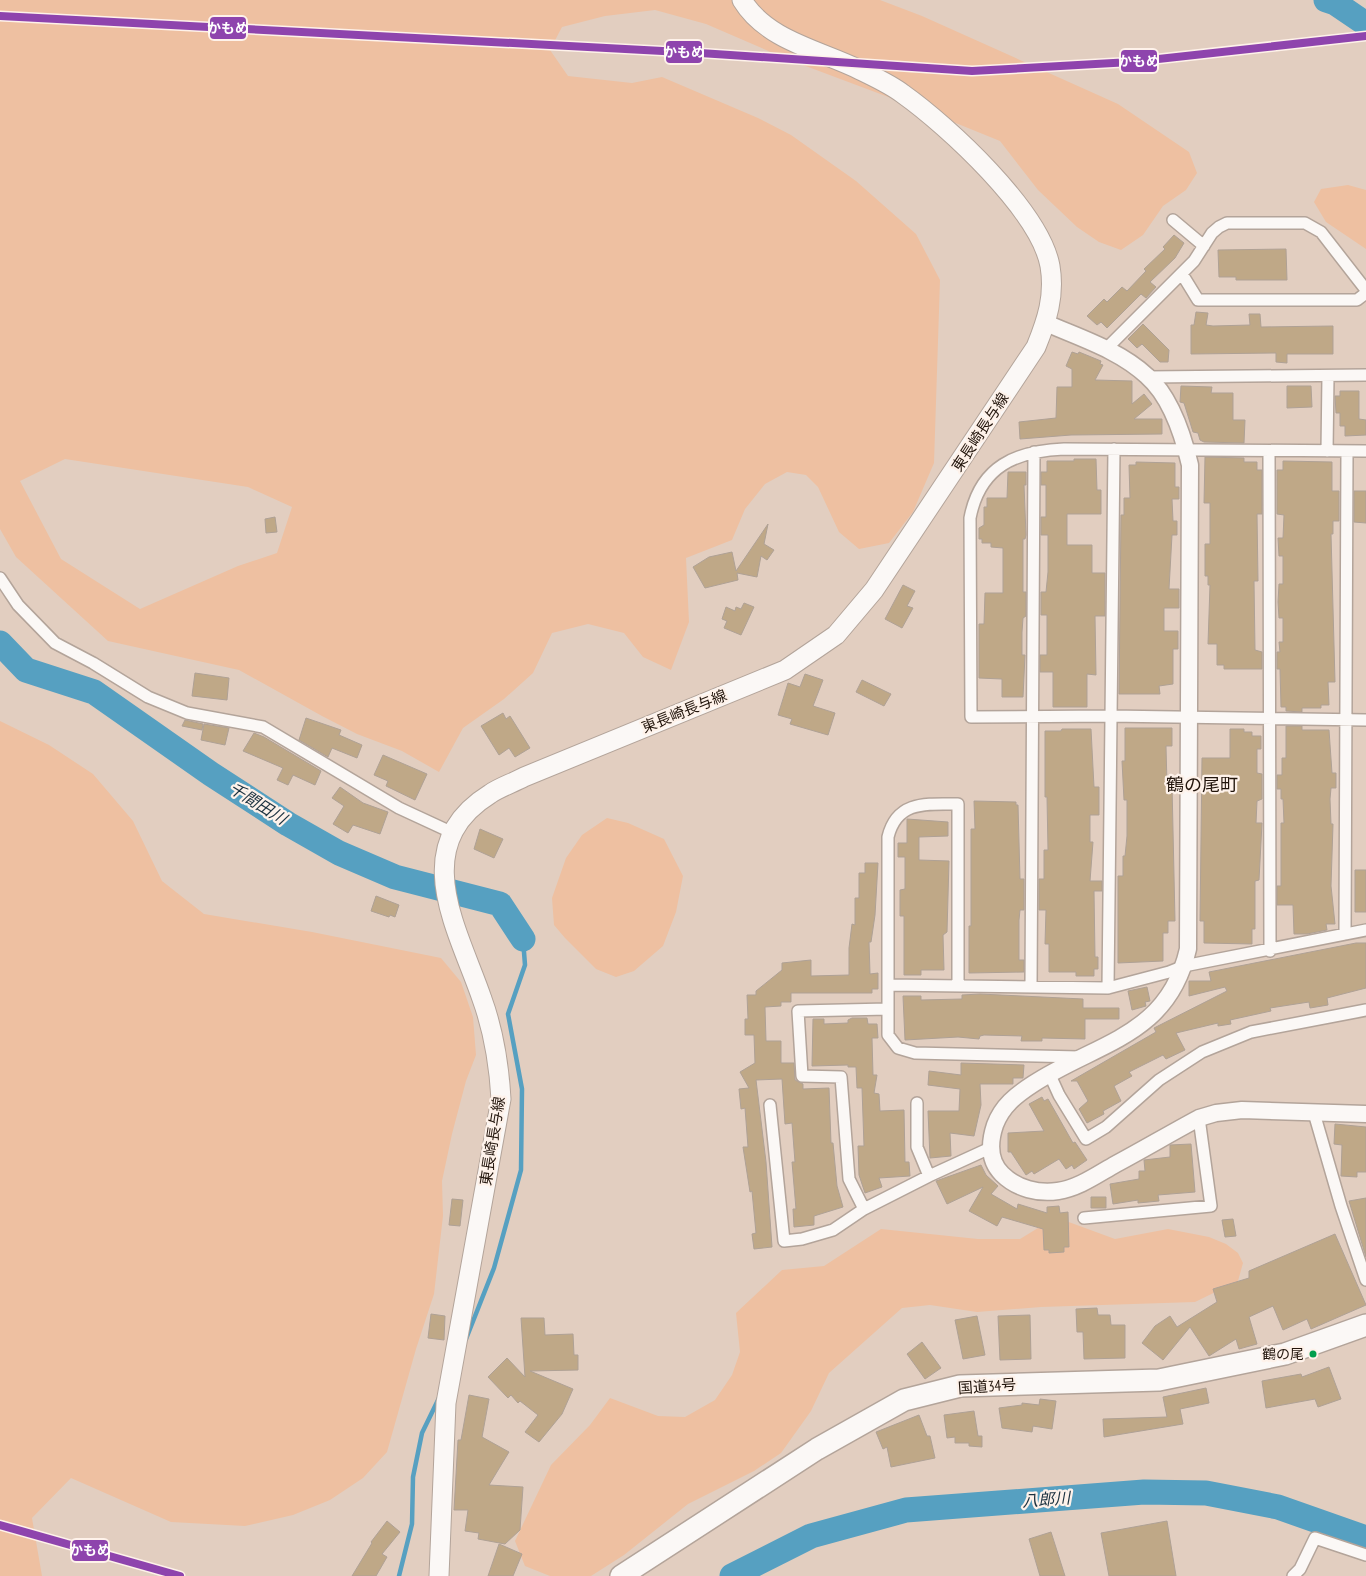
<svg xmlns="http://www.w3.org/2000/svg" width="1366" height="1576" viewBox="0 0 1366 1576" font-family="'PT Sans Narrow','Noto Sans JP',sans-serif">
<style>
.green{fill:#eec0a1;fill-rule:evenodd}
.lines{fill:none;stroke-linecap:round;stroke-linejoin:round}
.stream{stroke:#56a0c1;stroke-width:4.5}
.river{stroke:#56a0c1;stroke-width:25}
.building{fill:#bfa887;stroke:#afa195}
.street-casing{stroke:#b3a49a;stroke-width:14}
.secondary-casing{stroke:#b3a49a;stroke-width:19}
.primary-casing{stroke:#b3a49a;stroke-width:21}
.highway-casing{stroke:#b3a49a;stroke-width:24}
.street{stroke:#fbf8f6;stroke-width:11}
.secondary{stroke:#fbf8f6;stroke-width:16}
.primary{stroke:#fbf8f6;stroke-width:19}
.highway{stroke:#fbf8f6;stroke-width:21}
.rail-1-casing{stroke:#fef2ea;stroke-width:11}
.rail-1{stroke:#8e44ad;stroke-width:8}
.bus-dot{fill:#029f4e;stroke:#fef2ea;stroke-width:2}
.labels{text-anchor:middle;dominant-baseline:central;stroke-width:4.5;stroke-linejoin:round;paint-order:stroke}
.bus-label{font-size:14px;fill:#22150c;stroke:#fef2ea;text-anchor:end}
.street-label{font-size:15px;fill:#22150c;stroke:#fef2ea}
.water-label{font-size:16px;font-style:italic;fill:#1c3240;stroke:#fef2ea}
.quarter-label{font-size:18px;fill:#22150c;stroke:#fef2ea}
.line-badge{stroke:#fef2ea;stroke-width:2}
.badge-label{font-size:14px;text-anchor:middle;font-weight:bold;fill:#fff}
</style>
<rect width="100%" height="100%" fill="#e2cec0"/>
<path class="green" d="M0,0H880L922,16L1118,104L1189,152L1197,173L1186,190L1163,206L1143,235L1121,250L1099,242L1077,227L1038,190L1000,141L931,113L787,59L706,24L655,10L605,16L562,27L550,50L568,76L632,83L662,77L758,118L791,135L856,181L916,234L940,280L934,463L913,512L889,543L859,549L839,532L818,487L806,475L787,472L765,484L745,509L732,540L686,558L689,622L671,670L643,657L624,633L588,624L552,633L533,673L504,699L463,728L439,772L402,751L357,734L322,716L239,670L108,641L16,557L0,529ZM65,459L248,487L292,507L277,553L238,566L140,609L61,559L20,481Z
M1348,185L1366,190V249L1326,222L1314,202L1321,189Z
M0,721L49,745L93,774L133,821L162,881L204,914L312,932L441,958L461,982L473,1017L476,1055L466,1081L452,1134L442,1181L443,1216L434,1294L416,1349L387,1452L363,1478L330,1500L293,1515L245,1526L171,1522L71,1478L32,1518L42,1576H0Z
M607,818L628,823L664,839L683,876L676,912L663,946L634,971L616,977L596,969L565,938L554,925L552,898L566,858L582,835Z
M1066,1221L1115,1239L1168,1229L1209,1237L1226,1244L1238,1253L1243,1263L1238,1281L1195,1302L1041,1307L977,1312L930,1305L902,1308L829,1373L811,1411L781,1453L754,1471L688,1504L624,1555L591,1576H550L525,1566L515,1541L551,1465L590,1425L610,1398L658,1416L685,1417L715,1400L732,1375L740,1352L736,1313L782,1270L824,1266L881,1229L978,1239H1020L1038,1228Z"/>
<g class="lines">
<path class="stream" d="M466,1339L494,1268L521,1170L522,1089L508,1014L525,965L523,939
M399,1576L412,1524L413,1477L422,1433L439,1398"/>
<path class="river" d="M1326,0L1335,3L1366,24
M0,643L26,670L94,692L211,774L288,824L339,853L395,877L500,904L523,939
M732,1576L811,1536L906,1510L1144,1492L1206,1493L1278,1507L1366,1538"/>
</g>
<path class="building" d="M1174,235L1184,243L1175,258L1150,282L1156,287L1146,298L1141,294L1107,328L1101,322L1097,325L1087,316L1104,299L1107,302L1122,287L1127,291L1146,271L1144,269L1165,249L1163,247Z
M1286,249L1287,280H1236V277H1219L1218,250Z
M1196,312L1208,313L1206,325L1213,326L1250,325L1249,314H1260L1261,327L1333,326V354H1287V363L1276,362V353L1191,354V325H1194Z
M1143,324L1169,350L1168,362H1160L1142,344L1137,348L1128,339Z
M1072,352L1078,354L1079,352L1101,361L1100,364L1103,365L1095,380L1132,381V404L1144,394L1152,404L1134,419H1162V434L1071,435L1020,439L1019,422L1056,418L1057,387H1072V369L1066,366Z
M1181,386L1212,387L1211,393H1233V420H1245L1244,443L1204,442L1200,440L1198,433L1193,432L1184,403L1180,402Z
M1287,386H1311L1312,407L1287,408Z
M1340,391H1359V419L1366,420V435L1345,436V426H1340V413H1336L1335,396H1340Z
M1205,457L1244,458V462H1257V470H1262V514H1257L1258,581H1254L1255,650L1262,652V669H1224V665H1217V644H1208L1210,585H1208V576H1205V544H1210V503H1204Z
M1074,459H1096L1097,490H1101V514H1067V545H1092V573H1105V616H1095L1096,675L1087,674V707H1053V672H1040V655H1047V615H1041V592H1046L1048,572V535H1041V517H1046V485H1041V472H1047V461H1074Z
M1283,461L1332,462V491H1339V521H1333V534H1331L1335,682H1328L1329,705H1321V708H1302V712L1286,711V707H1281L1280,669H1277V652H1280L1279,642H1283V618H1279L1278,602L1279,584H1283V556H1279L1278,538H1283L1284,515L1277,514V470H1283Z
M1136,462L1175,463V487H1179V499H1172L1173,521H1177V535H1172L1169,589H1179V608H1164V631H1178V649H1173V684L1159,686L1160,694H1119L1121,515H1124V498H1130L1129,465H1136Z
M1008,472H1026V485H1024L1026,535L1025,539H1023V592H1026V616L1023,618L1022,632V655H1025L1023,697H1002V679L979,678V624H984L985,593H1003V548L991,547V543H982V539H979V528L984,525V507H987V498H1007Z
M1354,491H1366V523L1354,522Z
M275,517L277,532L266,533L265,519Z
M768,524L764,544L774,550L767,560L761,556L757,577L737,573L738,580L705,588L693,567L709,557L732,552L736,571Z
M903,585L915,591L907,606L913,608L902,628L885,619Z
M744,603L754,607L741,635L724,628L727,621L722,619L726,607L735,611L736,607L741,609Z
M195,673L229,678L227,700L192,696Z
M805,674L823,680L813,706L835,713L828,735L790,724L792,719L778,715L788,683L800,687Z
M862,680L891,694L884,706L856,692Z
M503,713L506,719L510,716L530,748L515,757L509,748L499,755L481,726Z
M306,718L341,730L339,735L362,745L357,758L332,748L328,757L299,740Z
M185,720L203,724L202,730L182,726Z
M204,724L229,728L225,745L201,740Z
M1286,726H1302V730H1329L1332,773H1336V788H1331L1330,799L1331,824H1333L1331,886L1335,924H1326L1327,930L1307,934H1294L1293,905H1277V886H1281V823H1284L1283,799H1281V789H1277V775H1282V758H1286Z
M1125,728H1172V746H1166L1167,785H1172L1175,921H1168V933H1163V961L1118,963V876H1123V856H1125L1127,836V800H1124L1122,761H1125Z
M1062,729H1091L1094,787H1099V815H1090V842H1093L1090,881H1102V891H1094L1095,957H1098V969H1094V976H1076V972H1049V944H1045L1046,910H1039V879H1044V850H1048L1047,797H1045V731H1061Z
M1230,729H1244V732H1252V736H1261V749H1257V773L1262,774V799L1257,801L1256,823H1262L1259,880L1255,881V929H1252V944L1204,943V921H1200L1202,758H1230Z
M254,733L264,737L321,771L315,785L293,775L288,785L277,780L283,768L243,751Z
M383,755L427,774L415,800L386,786L388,781L374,775Z
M340,787L363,803L388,812L380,834L353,825L348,833L333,824L344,806L332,798Z
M974,801L1016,802V805H1018L1020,879H1024V910H1020L1019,920V960H1024V972L969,973V926H971V829H975Z
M907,819L948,822V836L919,837V860L949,861L947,932L943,935L944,970H921V975H904V916H900V890L905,889V857H898V843H907Z
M480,829L503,839L494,858L474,849Z
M865,863H878L875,915L871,942H869L870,974L878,973V989H872V993H791V1002H781V1006L765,1007L766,1041H781V1063H794L795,1080L803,1084V1089L829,1088L831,1143H833L837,1186L843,1207L814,1216V1225L794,1227L793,1209H796L792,1162H795L792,1123L785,1124L782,1079L756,1080L766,1162L772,1247L754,1249L752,1234L756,1233L752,1191L750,1192L743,1147H748L745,1108L741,1109L739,1089L749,1088L740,1072L755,1063L754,1035H745V1019H748L747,995H756V991L782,970V963L811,960V976L849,975V948L852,924L855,925V898H859V873H865Z
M1355,870H1366V912H1355Z
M376,896L399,905L395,917L390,915L389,917L371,911Z
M1356,943H1366V988L1327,998L1328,1005L1310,1008L1309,1002L1270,1008L1271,1011L1230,1020L1231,1024L1218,1026V1023L1176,1033L1185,1050L1166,1059L1163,1055L1129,1072L1132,1076L1114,1086L1121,1101L1103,1111L1104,1114L1087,1123L1079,1109L1088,1101L1077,1081H1071L1156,1032L1154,1028L1227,991L1225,987L1189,996V981H1211L1209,972Z
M1147,987L1150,1001L1145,1002L1146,1006L1132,1010L1128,991Z
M980,994L1083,999V1008H1119V1019H1085V1039L1042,1038V1041H1021L1022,1036L984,1035L980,1036L979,1039L958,1037L905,1040L903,996H921V1000L962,999V995Z
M852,1018H867L868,1024H877L878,1038H872L873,1075H877L874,1093L879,1094L880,1111L904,1110L905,1162H909L910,1176L879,1178L882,1187L865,1193L859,1175L858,1146H864L862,1088H857L856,1067H848V1065L812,1066L813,1019H824V1024L848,1023V1020Z
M961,1063L1024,1065L1023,1078H1013V1084H980L981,1105L974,1136L950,1133L951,1156L930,1158L928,1111H959L960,1089L928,1085L929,1071L961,1075Z
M1042,1097L1044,1101L1048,1099L1073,1143L1075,1142L1087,1160L1074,1169L1072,1165L1066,1169L1059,1159L1034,1174L1032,1171L1026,1175L1011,1152H1008V1133L1044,1131L1029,1104Z
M1335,1124L1366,1127V1172H1357V1177L1341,1176L1342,1145L1334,1144Z
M1191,1144L1195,1192L1158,1195L1159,1201L1138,1203V1200L1113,1204L1110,1184L1139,1179V1171H1145L1144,1160L1170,1157V1145Z
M981,1165L986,1175L998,1186L991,1194L1017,1209L1018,1204L1047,1213V1207L1059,1206L1060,1213L1068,1212L1069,1247H1064V1252L1049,1253V1250H1044L1043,1229L1002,1217L997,1226L969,1211L983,1187L947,1204L936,1181Z
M1091,1197H1106V1208H1091Z
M1366,1198V1257L1349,1201Z
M452,1199L463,1200L460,1226L449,1225Z
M1233,1219L1236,1236L1225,1237L1222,1220Z
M1335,1234L1366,1305L1311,1329L1307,1319L1283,1330L1273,1306L1249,1317L1257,1344L1239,1349L1236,1339L1209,1356L1190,1327L1163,1360L1142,1343L1155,1326L1170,1316L1177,1327L1217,1302L1213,1289L1249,1278V1271Z
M1097,1308L1098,1315H1110L1111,1325H1125V1358L1084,1359L1083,1332H1077L1076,1309Z
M431,1314L445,1316L444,1340L428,1338Z
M1030,1315L1031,1359L1000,1360L998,1316Z
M977,1316L985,1355L963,1359L955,1320Z
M521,1318H544L545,1335L573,1334L574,1355H578V1370L530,1371L573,1389L562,1414L539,1442L525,1432L538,1415L520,1401L518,1403L511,1395L508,1398L488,1377L507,1358L525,1377Z
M922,1342L941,1368L925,1379L907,1354Z
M1329,1367L1341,1399L1318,1407L1315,1399L1266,1408L1262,1381L1301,1374L1302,1377Z
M1206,1388L1209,1403L1180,1409L1183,1424L1104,1437L1103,1419L1167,1417L1163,1397Z
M469,1395L489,1399L482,1437L509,1452L489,1485L523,1487L520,1530L505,1544L478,1539L479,1533L465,1531L468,1510H454L458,1440H461Z
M1040,1399L1056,1401L1052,1429L1033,1426L1032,1432L1002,1428L999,1408L1022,1405V1403L1039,1405Z
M974,1411L978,1436H982V1447L969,1446V1443H955V1437L947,1438L944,1415Z
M919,1415L927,1436H930L935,1458L891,1467L887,1447L883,1449L876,1432Z
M387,1521L400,1532L382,1554L387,1557L376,1576H352L372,1543L371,1542Z
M1167,1521L1176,1576H1109L1101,1533Z
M1051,1532L1065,1576H1040L1029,1539Z
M499,1544L522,1554L513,1576H488Z"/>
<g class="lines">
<g class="street-casing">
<path id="street" d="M1173,220L1204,246
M1182,274L1198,300H1357L1366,293
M1106,349L1194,261L1212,233L1219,227L1227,223H1305L1321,232L1366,290
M1148,377L1366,375
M1269,451L1270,951
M1327,451L1328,376
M1366,451L1064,449C1016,451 980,466 970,518L971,717L1110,716L1366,720
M0,578L18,605L55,643L93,663L148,697L187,713L263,727L399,808L453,833
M1345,934L1347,451
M888,985L1108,988L1169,972L1184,966L1366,930
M958,985V804C927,804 897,800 888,837V1035L898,1048L915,1053L1079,1057
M1031,987L1034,452
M1108,988L1114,449
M1049,1073L1059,1095L1086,1139L1106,1127L1159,1080L1202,1052L1251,1032L1366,1010
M917,1103V1147L929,1176
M770,1105L784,1241L802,1239L833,1230L864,1209L929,1176L990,1148
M1314,1113L1341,1206L1366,1280
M864,1209L849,1179L841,1077L802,1076L798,1011L888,1009
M1084,1218L1211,1206L1199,1118
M1293,1576L1300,1569L1315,1538L1366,1555"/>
</g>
<g class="secondary-casing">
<path id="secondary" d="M1046,323C1080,338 1119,350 1147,376C1171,397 1183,435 1190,465L1188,949C1168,1037 1097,1042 1033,1084C1016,1095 1002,1106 995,1125C989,1143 989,1161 1002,1174C1017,1189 1039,1194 1058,1191C1079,1188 1098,1174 1116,1164C1144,1149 1171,1133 1199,1118L1216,1113L1242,1110L1366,1114"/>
</g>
<g class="primary-casing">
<path id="primary" d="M439,1576L446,1403L501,1099C499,1064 494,1032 482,999C459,931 406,846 490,794C500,787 513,783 524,777L785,670L836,635L874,590L1036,347C1047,320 1055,296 1050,266C1040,211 948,126 903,94C890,84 874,77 860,70C820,50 767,41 742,0"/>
</g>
<g class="highway-casing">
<path id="highway" d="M621,1576L817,1449L904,1400L960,1386L1159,1380L1285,1354L1366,1325"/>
</g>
<use href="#street" class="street"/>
<use href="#secondary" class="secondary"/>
<use href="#primary" class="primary"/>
<use href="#highway" class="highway"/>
<g class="rail-1-casing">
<path id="rail-1" d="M0,16L700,53L972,71L1131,62L1366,36
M0,1525L180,1576"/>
</g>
<use href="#rail-1" class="rail-1"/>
</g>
<circle class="bus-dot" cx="1313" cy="1354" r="4.5"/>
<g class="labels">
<g class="bus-label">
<text x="1304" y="1354">鶴の尾</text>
</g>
<g class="street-label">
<text transform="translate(980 432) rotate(-57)">東長崎長与線</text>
<text transform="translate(684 711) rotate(-22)">東長崎長与線</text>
<text transform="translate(492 1141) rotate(-81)">東長崎長与線</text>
<text transform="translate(987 1386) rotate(-4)">国道34号</text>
</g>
<g class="water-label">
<text transform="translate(258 803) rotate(32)">千間田川</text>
<text transform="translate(1046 1499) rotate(-4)">八郎川</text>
</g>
<g class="quarter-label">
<text x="1202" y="784">鶴の尾町</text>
</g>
</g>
<g class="line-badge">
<rect x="209" y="16" width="38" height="24" rx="5" fill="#8e44ad"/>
<rect x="665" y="40" width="38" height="24" rx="5" fill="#8e44ad"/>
<rect x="1120" y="49" width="38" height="24" rx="5" fill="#8e44ad"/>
<rect x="71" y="1539" width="38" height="23" rx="5" fill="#8e44ad"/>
</g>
<g class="badge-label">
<text x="228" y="33">かもめ</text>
<text x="684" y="57">かもめ</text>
<text x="1139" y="66">かもめ</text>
<text x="90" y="1555">かもめ</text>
</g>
</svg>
